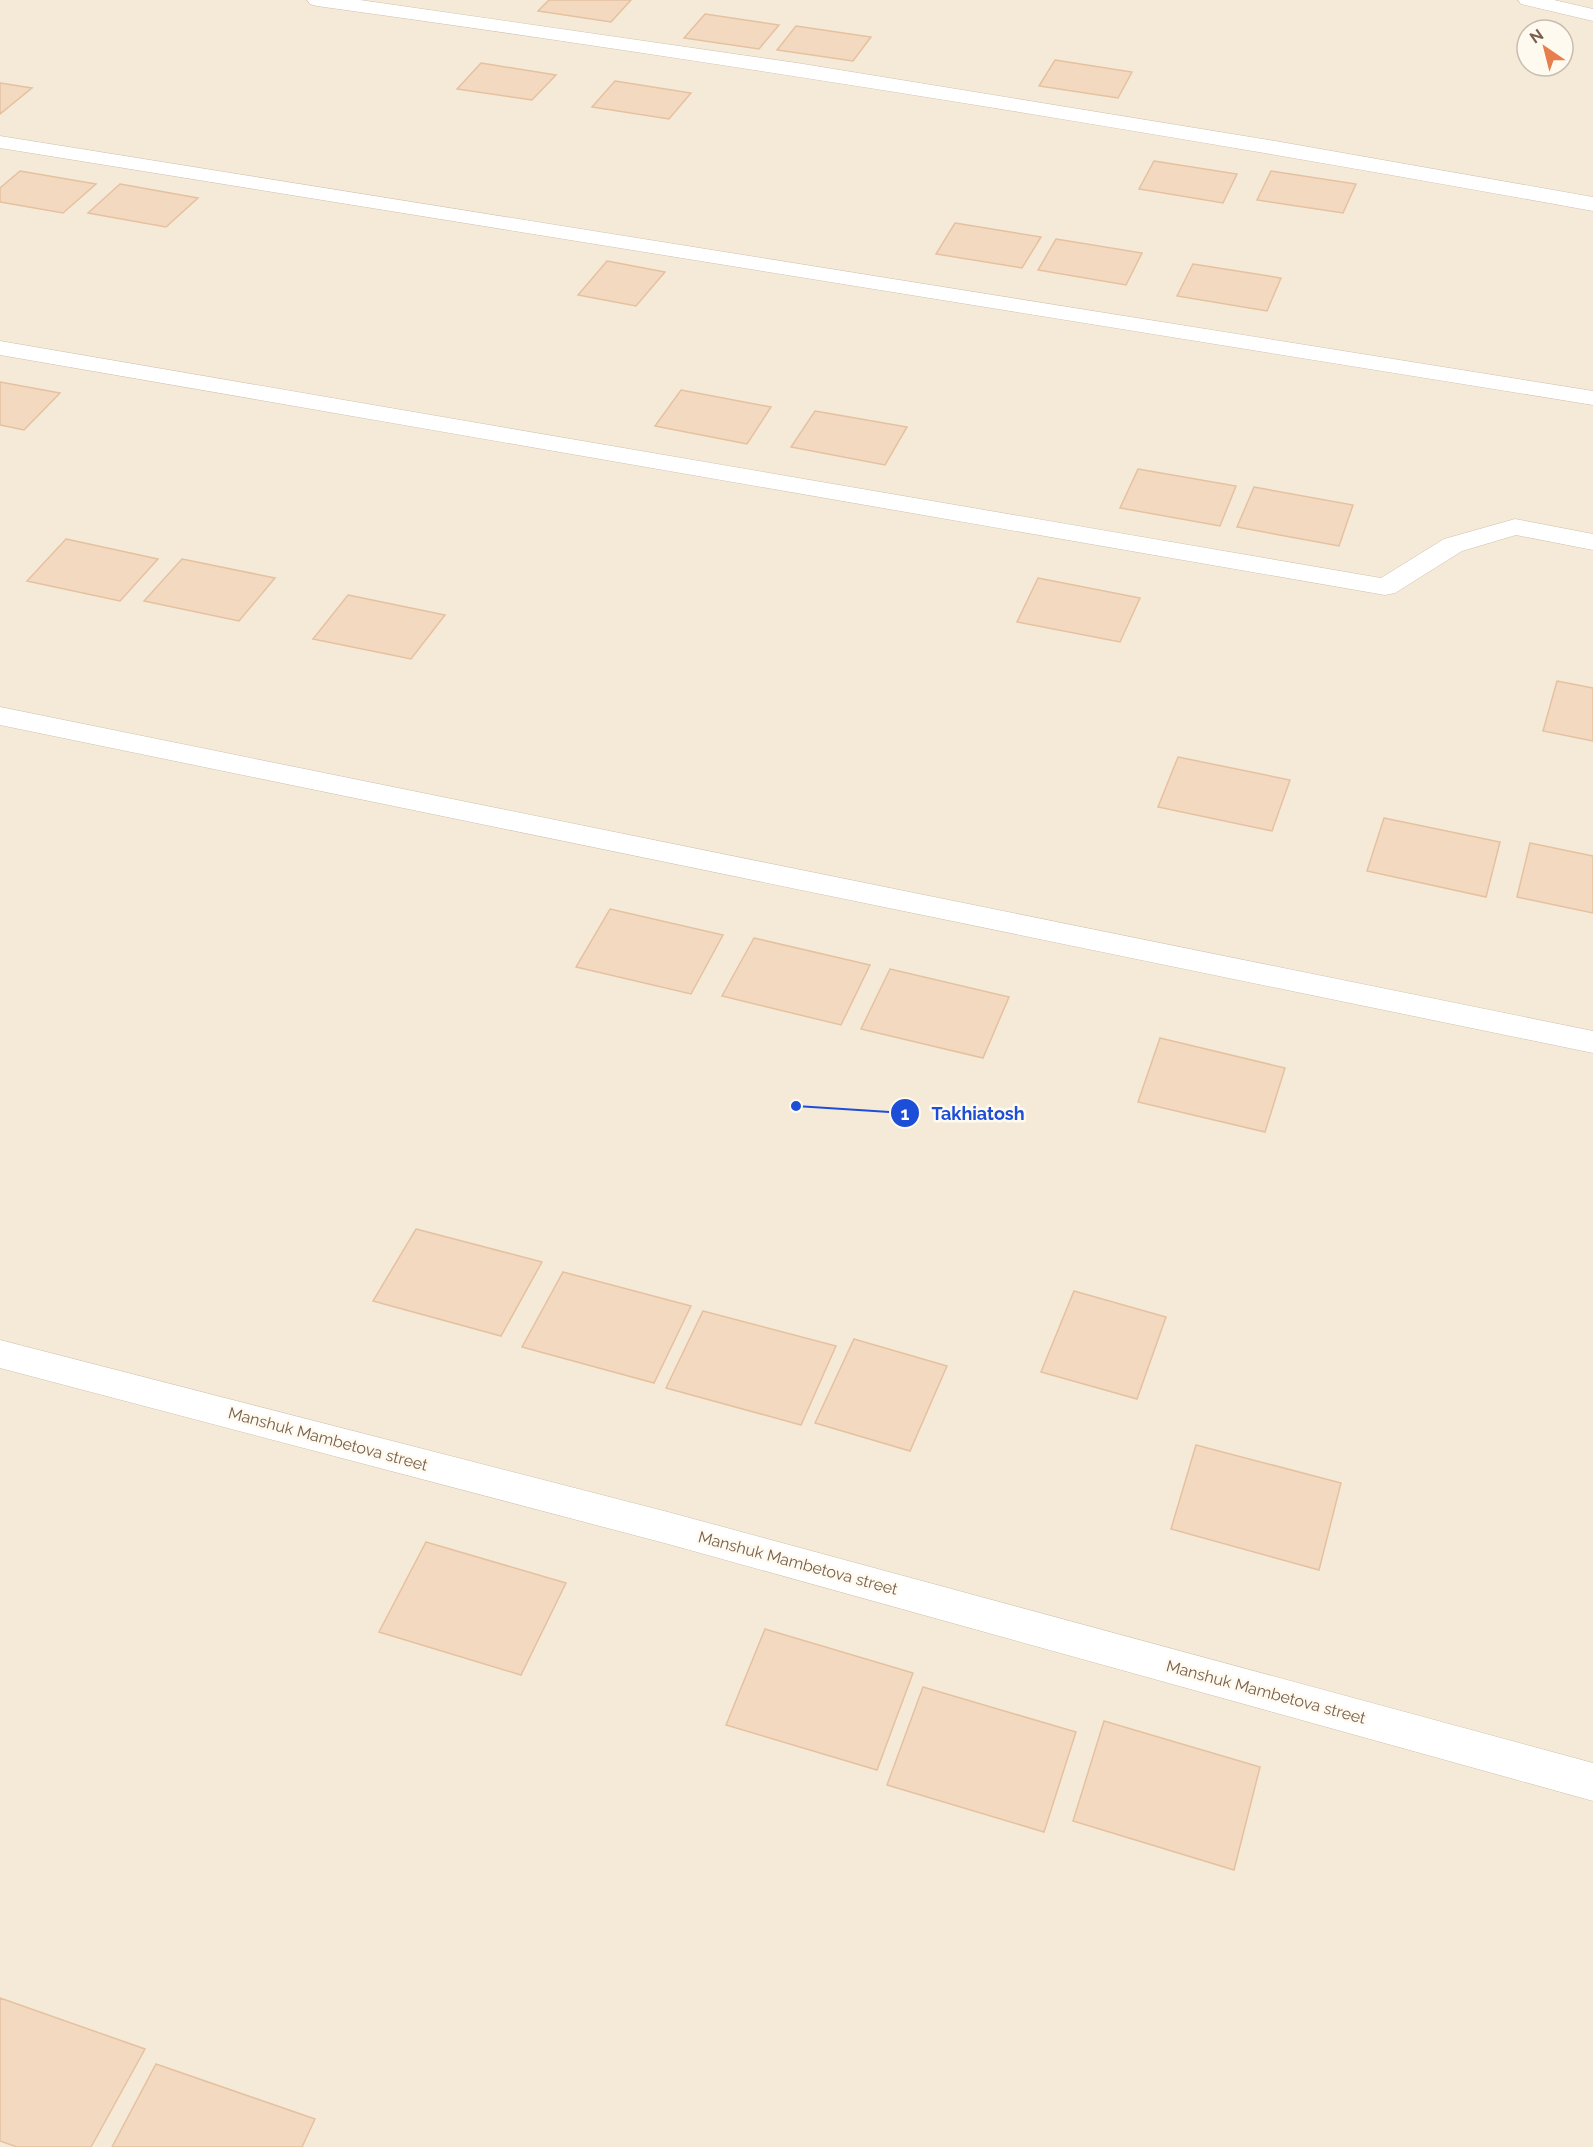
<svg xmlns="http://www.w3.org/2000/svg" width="1593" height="2147" viewBox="0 0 1593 2147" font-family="Raleway,sans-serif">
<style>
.residential{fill:#f5ead7;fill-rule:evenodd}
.building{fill:#f3d9c0;stroke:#e5c1a0;stroke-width:1.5}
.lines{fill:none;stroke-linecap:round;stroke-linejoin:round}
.minor-casing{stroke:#cfc0ae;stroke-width:1}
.minor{fill:#fff;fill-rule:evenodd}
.labels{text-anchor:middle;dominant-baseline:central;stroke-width:5;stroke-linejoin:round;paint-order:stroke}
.street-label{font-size:16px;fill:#78604c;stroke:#fffaf0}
.leader{fill:none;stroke:#1d4ed8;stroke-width:2}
.callout-dot{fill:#1d4ed8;stroke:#fffaf0;stroke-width:2}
.mark-label{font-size:18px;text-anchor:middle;font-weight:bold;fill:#fff}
.callout-label{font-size:18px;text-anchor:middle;font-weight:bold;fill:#1d4ed8;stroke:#fffaf0;stroke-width:5;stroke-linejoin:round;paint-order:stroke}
</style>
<rect width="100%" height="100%" fill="#fdf7e9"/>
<path class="residential" d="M0,0H1593V2147H0ZM1527,30H1563V66H1527Z"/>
<path class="building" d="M549,0H631L611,22L538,11Z
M705,14L779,25L759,49L684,38Z
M796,26L871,37L853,61L777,50Z
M1055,60L1132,72L1118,98L1039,86Z
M481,63L556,75L532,100L457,89Z
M615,81L691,93L669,119L592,107Z
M0,83L32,88L0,114Z
M1154,161L1237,174L1223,203L1139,189Z
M20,171L96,184L63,213L0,202V188Z
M1271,171L1356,184L1343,213L1257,200Z
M120,184L198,198L166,227L88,213Z
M955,223L1041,237L1022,268L936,254Z
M1056,239L1142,253L1126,285L1038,270Z
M607,261L665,272L636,306L578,295Z
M1193,264L1281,278L1267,311L1177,296Z
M0,382L60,393L24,430L0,425Z
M681,390L771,407L747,444L655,426Z
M815,411L907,427L885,465L791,447Z
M1138,469L1236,486L1220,526L1120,508Z
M1254,487L1353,505L1339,546L1237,527Z
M66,539L158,559L120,601L27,581Z
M182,559L275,578L239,621L144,601Z
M1038,578L1140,598L1120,642L1017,622Z
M348,595L445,615L411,659L313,639Z
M1557,681L1593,688V741L1543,731Z
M1178,757L1290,780L1272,831L1158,807Z
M1384,818L1500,842L1486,897L1367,871Z
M1530,843L1593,856V913L1517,897Z
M610,909L723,935L691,994L576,967Z
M754,938L870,965L841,1025L722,996Z
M890,969L1009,997L983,1058L861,1029Z
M1160,1038L1285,1068L1265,1132L1138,1102Z
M416,1229L542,1262L501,1336L373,1301Z
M563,1272L691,1306L654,1383L522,1347Z
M1074,1291L1166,1317L1137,1399L1041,1372Z
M703,1311L836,1346L801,1425L666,1388Z
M854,1339L947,1366L910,1451L815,1423Z
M1196,1445L1341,1483L1319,1570L1171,1529Z
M426,1542L566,1583L521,1675L379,1632Z
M765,1629L913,1673L877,1770L726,1725Z
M923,1687L1076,1732L1044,1832L887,1785Z
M1104,1721L1260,1767L1234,1870L1073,1821Z
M0,1998L145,2049L91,2147H17L0,2141Z
M156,2064L315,2119L302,2147H112Z"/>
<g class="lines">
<g class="minor-casing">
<path id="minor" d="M307,0H360L797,63L1275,141L1593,197V211C1169,134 744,65 317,6L310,4Z
M1518,0H1554L1593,9V21L1521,4Z
M0,136L1593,391V405L0,148Z
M0,341L1381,578L1444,539L1515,519L1593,534V550L1516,535L1462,551L1395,593L1385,595L0,355Z
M0,707L1593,1031V1053L0,725Z
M0,1340L668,1512L1593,1763V1801L668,1544L0,1368Z"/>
</g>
<use href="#minor" class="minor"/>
</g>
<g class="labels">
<g class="street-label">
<text transform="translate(328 1439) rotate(15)">Manshuk Mambetova street</text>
<text transform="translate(798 1563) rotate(15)">Manshuk Mambetova street</text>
<text transform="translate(1266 1692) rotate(15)">Manshuk Mambetova street</text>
</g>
</g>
<path class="leader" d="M796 1106L905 1113"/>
<g class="callout-dot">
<circle cx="796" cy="1106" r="6"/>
<circle cx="905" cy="1113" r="15"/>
</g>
<g class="mark-label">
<text x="905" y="1120">1</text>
</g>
<g class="callout-label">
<text x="978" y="1120">Takhiatosh</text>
</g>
<g transform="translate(1545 48) rotate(325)"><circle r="28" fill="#fffaf0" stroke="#c9bcae" stroke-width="1.5"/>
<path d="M0-4.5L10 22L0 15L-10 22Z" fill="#e77e4e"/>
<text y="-9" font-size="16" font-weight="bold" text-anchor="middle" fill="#78604c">N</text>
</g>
</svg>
